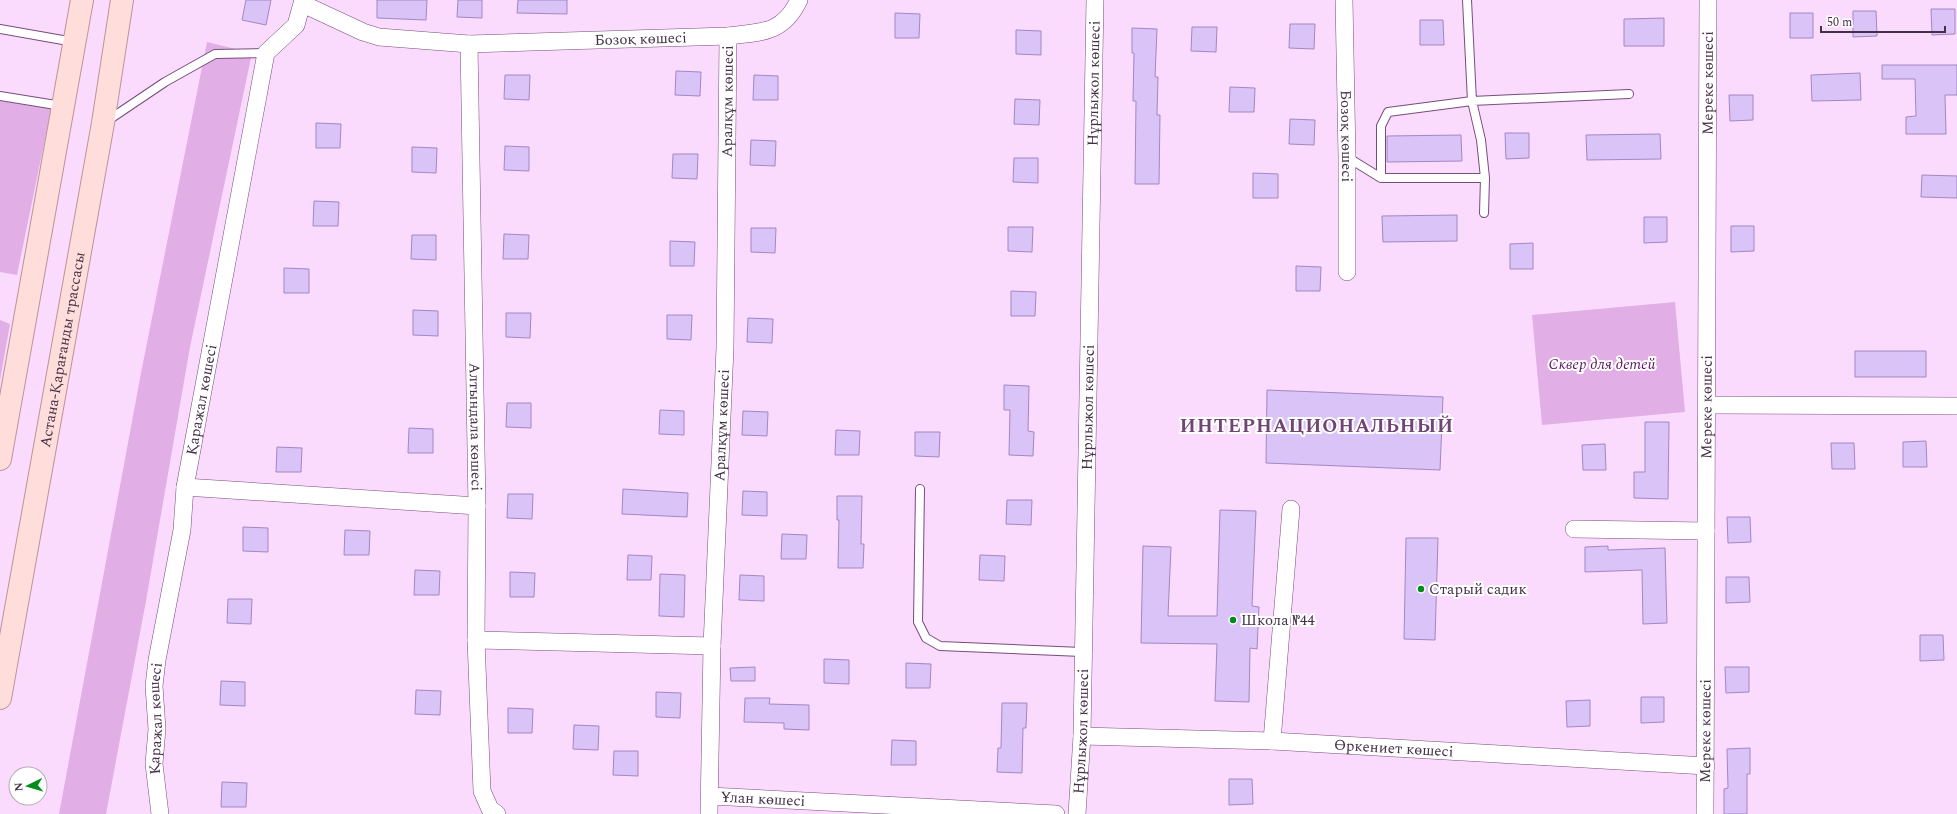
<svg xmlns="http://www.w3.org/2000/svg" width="1957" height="814" viewBox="0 0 1957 814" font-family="Spectral,serif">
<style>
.green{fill:#e1afe5}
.building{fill:#d9c3f7;stroke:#a287c4}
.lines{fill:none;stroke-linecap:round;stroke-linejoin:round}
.lane-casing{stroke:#784c7c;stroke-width:10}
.street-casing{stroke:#784c7c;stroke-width:18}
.primary-casing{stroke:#bc9296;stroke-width:24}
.lane{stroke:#fff;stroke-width:8}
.street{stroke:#fff;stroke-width:17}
.primary{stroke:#feddda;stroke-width:22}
.poi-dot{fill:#028c1b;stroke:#fff;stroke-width:1.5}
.labels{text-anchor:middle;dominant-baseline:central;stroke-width:4;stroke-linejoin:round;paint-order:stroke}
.street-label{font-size:15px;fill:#443046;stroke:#fff}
.park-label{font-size:15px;font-style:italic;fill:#5b1262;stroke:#fff}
.poi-label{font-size:15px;fill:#443046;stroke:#fff;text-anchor:start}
.district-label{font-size:19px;font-weight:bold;letter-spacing:1px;fill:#704474;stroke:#fff}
</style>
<rect width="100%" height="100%" fill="#fbdbfd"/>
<path class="green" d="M207,42L252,53L190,347L146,601L106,814H59L141,373Z
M0,96L52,105L17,275L0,272Z
M1675,302L1685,412L1542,425L1532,315Z
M0,320L10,324L0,380Z"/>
<path class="building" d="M246,0H271L266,25L242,20Z
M377,0H427L426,20L377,18Z
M458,0H482V18L457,17Z
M518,0H567V14L517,13Z
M1931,9H1955V34L1932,35Z
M1853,11H1876L1877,36L1853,37Z
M895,13L920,14L919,38H895Z
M1790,13H1813V38H1790Z
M1664,18V46H1624V19Z
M1420,20H1443L1444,45H1420Z
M1290,24H1315L1314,49L1289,48Z
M1192,27H1217L1216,52L1191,51Z
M1132,28L1157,29L1155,77H1158L1157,115H1160L1159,184H1135L1136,101H1133L1134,53H1132Z
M1016,30L1041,31V55L1016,54Z
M1882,65H1957V95H1945L1946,134H1906V117L1916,116L1915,79H1882Z
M676,71L701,72L700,96L675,95Z
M1860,73L1861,100L1812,101L1811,75Z
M505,75H530L529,100L504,99Z
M754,75L778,76V100H753Z
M1230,87L1255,88L1254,112H1229Z
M1729,95H1753V120L1730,121Z
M1015,99L1040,100L1039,125L1014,124Z
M1290,119L1315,120L1314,145L1289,144Z
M316,123L341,124L340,148H316Z
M1505,133H1529V158L1506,159Z
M1660,134L1661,159L1587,160L1586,135Z
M1461,135L1462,161L1387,162V136Z
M751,140L776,141L775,166L750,165Z
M505,146L529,147V171L504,170Z
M412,147L437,148L436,173L412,172Z
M673,154H698L697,179L672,178Z
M1014,158H1038V183L1013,182Z
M1253,173L1278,174V198H1253Z
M1922,175L1957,176V198L1921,197Z
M314,201L339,202L338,226H313Z
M1457,215V241L1383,242L1382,216Z
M1644,217H1667V242L1644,243Z
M1731,226H1754V251L1731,252Z
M1008,227H1033L1032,252L1008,251Z
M751,228H776L775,253L751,252Z
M504,234L529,235L528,259H503Z
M412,235H436V260L411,259Z
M670,241L695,242L694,266H670Z
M1533,243V269H1510V244Z
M1296,266L1321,267L1320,291H1296Z
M284,268L309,269V293H284Z
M1011,291L1036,292L1035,316H1011Z
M413,310L438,311V336L413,335Z
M506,313H531L530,338L506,337Z
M667,315H692L691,340L667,339Z
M748,318L773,319L772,343L747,342Z
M1855,351H1926V377H1855Z
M1004,385L1029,386L1028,431L1034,432L1033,456L1009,455L1010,410H1004Z
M1267,390L1443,397L1440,470L1266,463Z
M507,403H531V428L506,427Z
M660,410L684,411V435L659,434Z
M743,411L768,412L767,436L742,435Z
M1645,422H1669L1668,499L1634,498V472H1645Z
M409,428L433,429V453H408Z
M836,430L860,431L859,455H835Z
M915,432H940L939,457L915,456Z
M1926,441L1927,467H1903V442Z
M1831,443H1854L1855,469H1832Z
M1605,444L1606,470H1583L1582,445Z
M277,447L302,448L301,472H276Z
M623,489L688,493L687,517L622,514Z
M743,491L767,492V516L742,515Z
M508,494H533L532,519L507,518Z
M837,496H862L861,544H864L863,568H838L839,520H837Z
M1007,500H1032L1031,525L1006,524Z
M1220,510L1256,511L1252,606L1259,607L1257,649L1250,648L1249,702L1215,701L1217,644L1141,643L1143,546L1171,547L1168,616H1217Z
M1727,517H1750L1751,542L1728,543Z
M243,527L268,528V552L243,551Z
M345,530L370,531L369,555H344Z
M782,534L807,535L806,559H781Z
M1406,538H1438L1435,640L1404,639Z
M1608,546V550L1665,548L1667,623L1643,624L1642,570L1585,572V547Z
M628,555L652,556L651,580H627Z
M980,555L1005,556L1004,581L979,580Z
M415,570L440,571L439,595H414Z
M510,572L535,573L534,597H510Z
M660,574L685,575L684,617L659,616Z
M740,575L764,576V601L739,600Z
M1726,577H1749L1750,602L1726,603Z
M228,599H252L251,624L227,623Z
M1920,635H1943L1944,660L1920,661Z
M824,659L849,660V684L824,683Z
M906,663L931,664L930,688H906Z
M755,667V681H731L730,668Z
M1725,667H1749V692L1726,693Z
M221,681L245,682V706L220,705Z
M416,690L441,691L440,715L415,714Z
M656,692L681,693L680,718L656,717Z
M1641,697H1664V722L1641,723Z
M745,698H770L769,704L809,705V730L784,729V723L744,722Z
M1590,700V726L1567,727L1566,701Z
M1002,703H1027L1026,728H1023L1022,773L997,772L998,748H1001Z
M508,708L533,709L532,733H508Z
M574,725L599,726L598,750L573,749Z
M892,740L916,741V765H891Z
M1750,748V774H1747V814H1724V789L1728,788L1727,749Z
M614,751H638V776L613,775Z
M1229,779H1252L1253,804L1229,805Z
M222,782L247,783L246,807H221Z"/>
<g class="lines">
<g class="lane-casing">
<path id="lane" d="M0,29L74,42
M0,96L62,106
M107,121L165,82L215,54L266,53
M1347,157L1381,178H1485L1481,140L1472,101L1467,0
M1381,178V126L1388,112L1472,101L1629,94
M1484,213L1485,178
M920,489L918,622L926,638L940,646L1082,652"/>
</g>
<g class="street-casing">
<g id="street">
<path id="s1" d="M1344,0L1347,157V272"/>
<path id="s2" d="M303,4L363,32L379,37L469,44L728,36C761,32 783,34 799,0"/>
<path id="s3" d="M469,44L477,506L476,640L482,791L490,809L497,814"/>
<path d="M1707,405L1957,406"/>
<path d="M185,487L477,506"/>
<path d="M1574,529L1706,531"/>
<path d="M476,640L712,646"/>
<path id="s4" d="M1082,736L1272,741L1706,766"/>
<path d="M1272,741L1291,509"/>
<path id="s5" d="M710,796L1056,814"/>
<path id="s6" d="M160,814L154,764L157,729L154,686L157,660L182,530L185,487L266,53L296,25L303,0"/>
<path id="s7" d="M709,814L712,646L725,348L728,36"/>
<path id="s8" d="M1077,814L1082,736L1095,0"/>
<path id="s9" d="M1705,814L1708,0"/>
</g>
</g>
<g class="primary-casing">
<g id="primary">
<path d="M0,459L82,0"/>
<path id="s10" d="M0,698L103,123L122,0"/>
</g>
</g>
<use href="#lane" class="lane"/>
<use href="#street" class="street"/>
<use href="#primary" class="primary"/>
</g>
<g class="poi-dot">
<circle cx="1421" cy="589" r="4"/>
<circle cx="1233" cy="620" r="4"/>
</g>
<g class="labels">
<g class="street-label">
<text stroke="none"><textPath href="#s2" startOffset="345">Бозоқ көшесі</textPath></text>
<text stroke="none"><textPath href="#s8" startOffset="731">Нұрлыжол көшесі</textPath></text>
<text stroke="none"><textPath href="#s9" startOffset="731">Мереке көшесі</textPath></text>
<text stroke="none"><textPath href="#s7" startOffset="713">Аралқұм көшесі</textPath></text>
<text stroke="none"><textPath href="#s1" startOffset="136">Бозоқ көшесі</textPath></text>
<text stroke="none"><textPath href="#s10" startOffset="354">Астана-Қарағанды трассасы</textPath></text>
<text stroke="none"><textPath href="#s6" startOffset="419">Қаражал көшесі</textPath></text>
<text stroke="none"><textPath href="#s8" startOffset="407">Нұрлыжол көшесі</textPath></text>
<text stroke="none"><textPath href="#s9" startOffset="407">Мереке көшесі</textPath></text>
<text stroke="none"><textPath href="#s7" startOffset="389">Аралқұм көшесі</textPath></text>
<text stroke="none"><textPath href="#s3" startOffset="383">Алтындала көшесі</textPath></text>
<text stroke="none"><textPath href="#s6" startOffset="96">Қаражал көшесі</textPath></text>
<text stroke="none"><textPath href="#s8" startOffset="83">Нұрлыжол көшесі</textPath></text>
<text stroke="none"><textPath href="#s9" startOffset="83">Мереке көшесі</textPath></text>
<text stroke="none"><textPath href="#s4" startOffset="312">Өркениет көшесі</textPath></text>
<text stroke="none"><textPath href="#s5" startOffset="53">Ұлан көшесі</textPath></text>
</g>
<g class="park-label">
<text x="1602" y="364">Сквер для детей</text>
</g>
<g class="poi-label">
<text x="1429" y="589">Старый садик</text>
<text x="1241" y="620">Школа №44</text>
</g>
<g class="district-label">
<text x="1317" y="426">ИНТЕРНАЦИОНАЛЬНЫЙ</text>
</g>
</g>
<g transform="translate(28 786) rotate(265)"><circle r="19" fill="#ffffff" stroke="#b4acb5"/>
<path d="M0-3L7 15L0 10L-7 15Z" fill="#028c1b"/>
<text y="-6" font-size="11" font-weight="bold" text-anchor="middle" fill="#443046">N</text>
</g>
<path d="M1821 26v6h124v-6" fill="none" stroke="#443046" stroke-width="2"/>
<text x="1827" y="26" font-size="12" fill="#443046" stroke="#ffffff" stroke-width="3" paint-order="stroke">50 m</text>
</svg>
